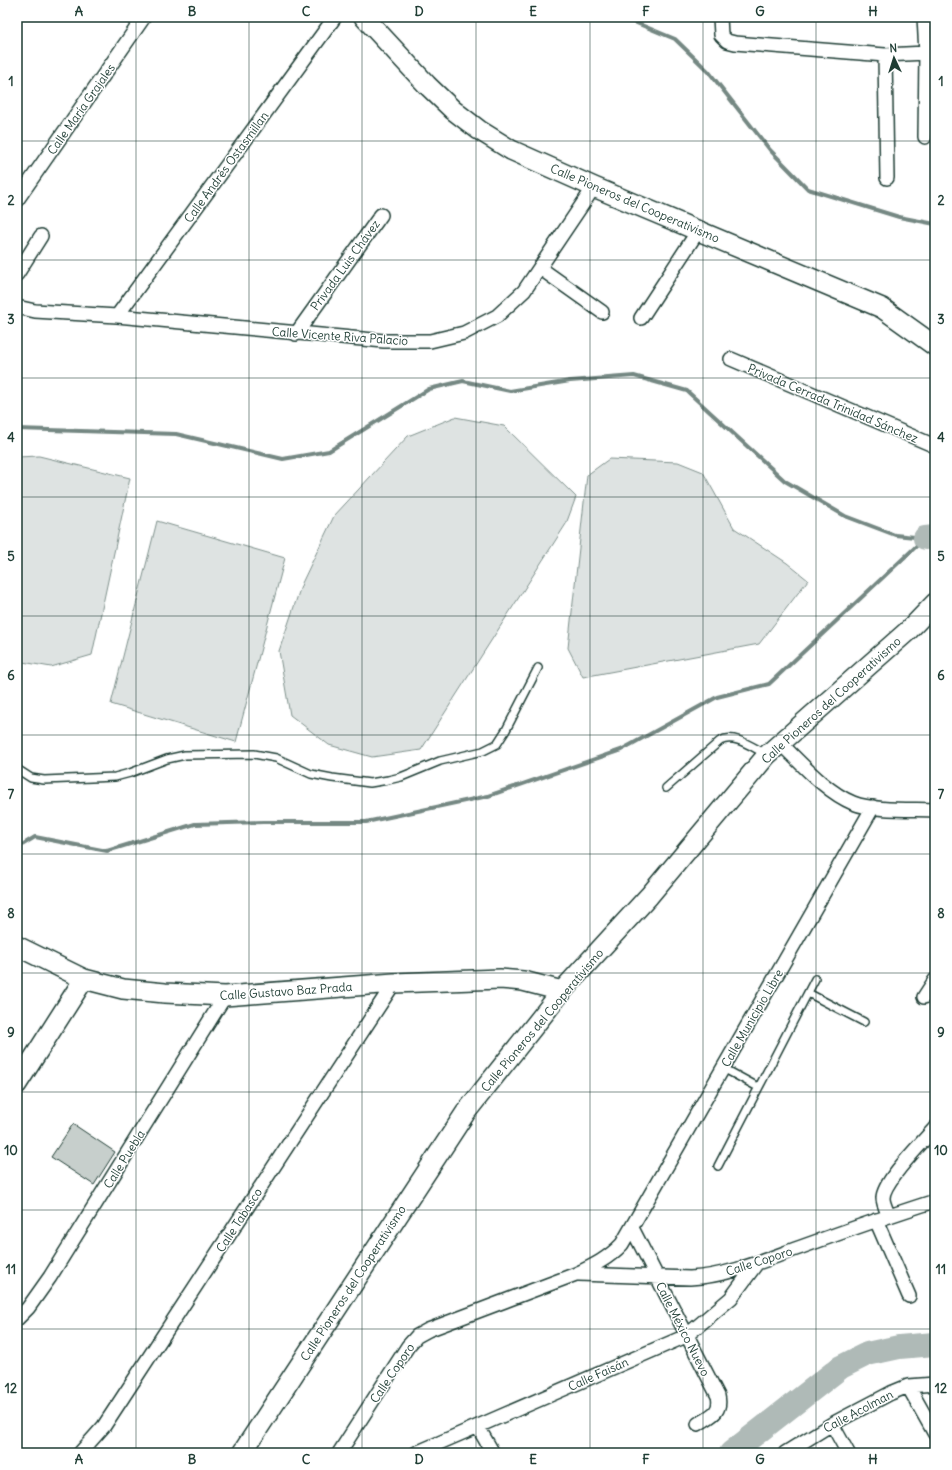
<svg xmlns="http://www.w3.org/2000/svg" width="952" height="1470" viewBox="0 0 952 1470" font-family="Delius,sans-serif">
<style>
.green{fill:#dee3e2;stroke:#7e908b}
.lines{fill:none;stroke-linecap:round;stroke-linejoin:round}
.stream{stroke:#758883;stroke-width:4}
.river{stroke:#afbab7;stroke-width:24}
.building{fill:#c7cfcc;stroke:#1f3d34}
.lane-casing{stroke:#1f3d34;stroke-width:10}
.street-casing{stroke:#1f3d34;stroke-width:16}
.secondary-casing{stroke:#1f3d34;stroke-width:22}
.lane{stroke:#fff;stroke-width:7}
.street{stroke:#fff;stroke-width:13}
.secondary{stroke:#fff;stroke-width:19}
.grid{fill:none;stroke:#1f3d34;stroke-width:1;stroke-opacity:0.55}
.labels{text-anchor:middle;dominant-baseline:central;stroke-width:3;stroke-linejoin:round;paint-order:stroke}
.street-label{font-size:12px;fill:#1f3d34;stroke:#fff}
.neatline{fill:none;stroke:#1f3d34;stroke-width:1.5}
.grid-label{font-size:13px;text-anchor:middle;font-weight:bold;fill:#1f3d34}
</style>
<rect width="100%" height="100%" fill="#fff"/>
<filter id="ink" filterUnits="userSpaceOnUse"><feTurbulence type="fractalNoise" baseFrequency=".025" numOctaves="2"/><feDisplacementMap in="SourceGraphic" scale="8" xChannelSelector="R" yChannelSelector="G"/><feConvolveMatrix kernelMatrix="1 2 1 2 8 2 1 2 1" color-interpolation-filters="sRGB"/></filter>
<g filter="url(#ink)">
<path class="green" d="M455,417L504,426L576,497L566,524L421,750L372,757L329,745L290,715L279,651L302,583L334,516L408,436Z
M39,456L130,478L92,655L51,667L17,661V457Z
M609,459L678,462L703,472L734,528L787,563L808,580L759,644L583,677L568,648L587,475Z
M157,521L285,558L236,742L111,704Z"/>
<g class="lines">
<path class="stream" d="M622,17L675,39L709,72L770,150L808,189L899,217L935,224
M17,429L176,434L283,459L329,451L429,389L463,381L510,391L570,381L634,376L687,391L785,481L845,516L895,535L925,538
M17,848L35,837L107,851L195,824L263,822H366L488,796L621,750L717,697L769,684L925,538"/>
<path class="river" d="M925,538L935,537
M731,1453L841,1367L867,1354L899,1347L935,1344"/>
</g>
<path class="building" d="M73,1124L115,1152L94,1185L51,1157Z"/>
<g class="lines">
<g class="lane-casing">
<path id="lane" d="M17,743V749
M17,769L31,778L44,780L115,777L130,773L167,759L185,755L254,754L276,758L311,774L332,778L370,783L388,780L401,777L440,761L483,751L497,744L506,730L538,668
M666,788L720,741C734,733 752,747 766,754
M808,993L864,1022
M723,1068L758,1087
M718,1166L815,979"/>
</g>
<g class="street-casing">
<path id="street" d="M720,17L721,35L727,41L735,43L885,55L926,53
M924,17L926,53L925,137
M885,55L887,178
M17,200L144,17
M540,268L602,312
M17,274L41,236
M17,307L35,311L117,316L384,341H430L464,333L497,316L524,291L594,187
M117,316L335,17
M641,318L698,231
M296,334L381,215
M731,359L935,446
M780,743C801,763 826,792 853,803C873,811 912,809 935,810
M924,997L935,980
M889,1216C887,1211 883,1204 883,1198C883,1181 923,1142 935,1128
M876,1220L909,1296
M632,1228L718,1396C722,1413 710,1416 698,1424
M579,1274L690,1278C730,1276 767,1259 804,1246C848,1230 891,1215 935,1201
M17,1319L28,1308L50,1277L225,996
M908,1386L935,1434
M832,1424L848,1453
M478,1427L493,1453
M80,1453L104,1426L394,983
M339,1453L408,1346L417,1336L428,1330L576,1274C593,1266 609,1258 622,1244L873,807
M416,1453L686,1336L731,1298L757,1263
M785,1453L832,1424L891,1393L908,1386L935,1384"/>
</g>
<g class="secondary-casing">
<path id="secondary" d="M364,17L427,85L453,110L479,130L511,150L594,187L882,308L935,346
M17,946L84,979L123,989L165,993L225,996L394,983L500,979L523,981L562,991
M17,1084L84,979
M242,1453L466,1112L562,991L649,896L767,755L910,629L935,603"/>
</g>
<use href="#lane" class="lane"/>
<use href="#street" class="street"/>
<use href="#secondary" class="secondary"/>
</g>
</g>
<path class="grid" d="M136,17V1453M249,17V1453M362,17V1453M476,17V1453M590,17V1453M703,17V1453M816,17V1453M17,141H935M17,260H935M17,378H935M17,497H935M17,616H935M17,735H935M17,854H935M17,973H935M17,1092H935M17,1210H935M17,1329H935"/>
<g class="labels">
<g class="street-label">
<text transform="translate(81 109) rotate(-55)">Calle María Grajales</text>
<text transform="translate(226 167) rotate(-54)">Calle Andrés Ostasmillan</text>
<text transform="translate(635 203) rotate(23)">Calle Pioneros del Cooperativismo</text>
<text transform="translate(345 265) rotate(-54)">Privada Luis Chávez</text>
<text transform="translate(340 336) rotate(4)">Calle Vicente Riva Palacio</text>
<text transform="translate(833 403) rotate(23)">Privada Cerrada Trinidad Sánchez</text>
<text transform="translate(831 700) rotate(-42)">Calle Pioneros del Cooperativismo</text>
<text transform="translate(286 991) rotate(-4)">Calle Gustavo Baz Prada</text>
<text transform="translate(752 1018) rotate(-60)">Calle Municipio Libre</text>
<text transform="translate(542 1020) rotate(-50)">Calle Pioneros del Cooperativismo</text>
<text transform="translate(124 1159) rotate(-58)">Calle Puebla</text>
<text transform="translate(239 1220) rotate(-57)">Calle Tabasco</text>
<text transform="translate(759 1261) rotate(-18)">Calle Coporo</text>
<text transform="translate(353 1283) rotate(-57)">Calle Pioneros del Cooperativismo</text>
<text transform="translate(683 1329) rotate(63)">Calle México Nuevo</text>
<text transform="translate(392 1373) rotate(-56)">Calle Coporo</text>
<text transform="translate(598 1374) rotate(-24)">Calle Faisán</text>
<text transform="translate(858 1411) rotate(-28)">Calle Acolman</text>
</g>
</g>
<rect width="952" height="1470" fill="none" stroke="#fff" stroke-width="44"/>
<g transform="translate(894 58) rotate(356)" stroke="#ffffff" stroke-width="3" paint-order="stroke">
<path d="M0-3L7 15L0 10L-7 15Z" fill="#1f3d34"/>
<text y="-6" font-size="11" font-weight="bold" text-anchor="middle" fill="#1f3d34">N</text>
</g>
<rect x="22" y="22" width="908" height="1426" class="neatline"/>
<g class="grid-label">
<text x="79" y="16">A</text>
<text x="192" y="16">B</text>
<text x="306" y="16">C</text>
<text x="419" y="16">D</text>
<text x="533" y="16">E</text>
<text x="646" y="16">F</text>
<text x="760" y="16">G</text>
<text x="873" y="16">H</text>
<text x="11" y="86">1</text>
<text x="941" y="86">1</text>
<text x="11" y="205">2</text>
<text x="941" y="205">2</text>
<text x="11" y="324">3</text>
<text x="941" y="324">3</text>
<text x="11" y="442">4</text>
<text x="941" y="442">4</text>
<text x="11" y="561">5</text>
<text x="941" y="561">5</text>
<text x="11" y="680">6</text>
<text x="941" y="680">6</text>
<text x="11" y="799">7</text>
<text x="941" y="799">7</text>
<text x="11" y="918">8</text>
<text x="941" y="918">8</text>
<text x="11" y="1037">9</text>
<text x="941" y="1037">9</text>
<text x="11" y="1155">10</text>
<text x="941" y="1155">10</text>
<text x="11" y="1274">11</text>
<text x="941" y="1274">11</text>
<text x="11" y="1393">12</text>
<text x="941" y="1393">12</text>
<text x="79" y="1464">A</text>
<text x="192" y="1464">B</text>
<text x="306" y="1464">C</text>
<text x="419" y="1464">D</text>
<text x="533" y="1464">E</text>
<text x="646" y="1464">F</text>
<text x="760" y="1464">G</text>
<text x="873" y="1464">H</text>
</g>
</svg>
